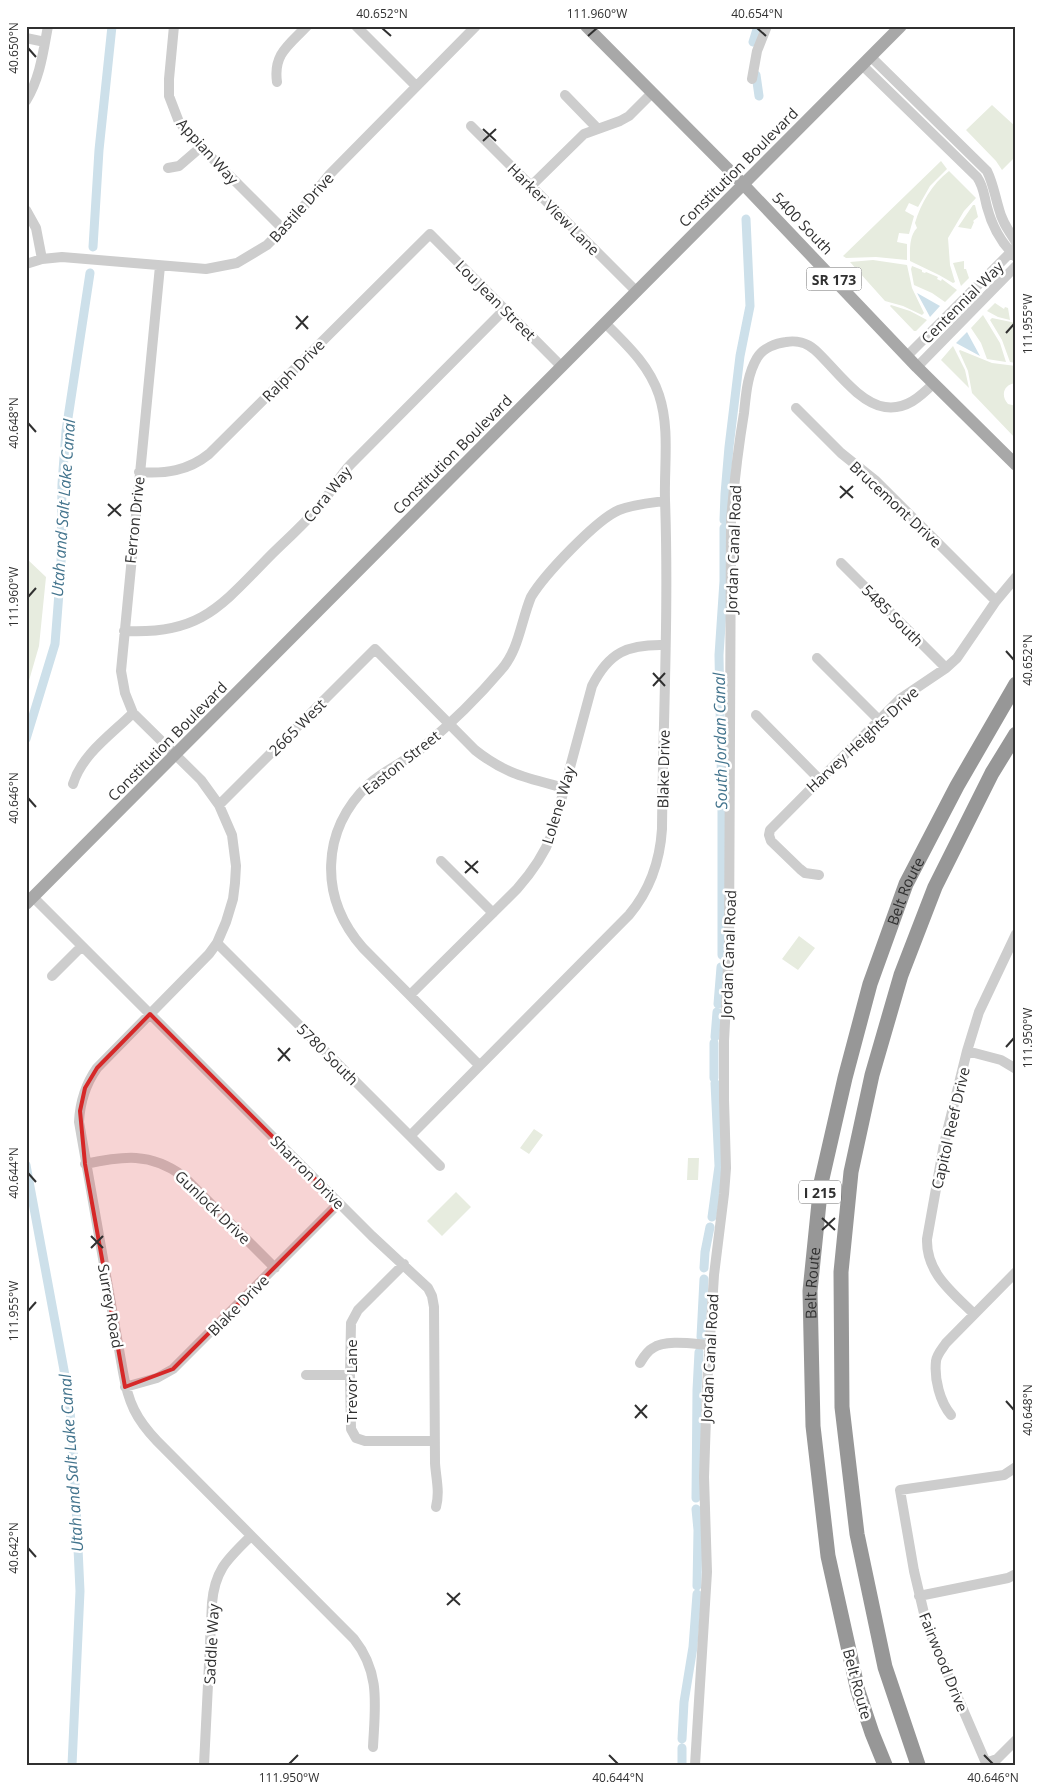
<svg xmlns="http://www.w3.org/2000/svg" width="1042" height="1791" viewBox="0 0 1042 1791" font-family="'Open Sans',sans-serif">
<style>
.green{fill:#e7ecdf}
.water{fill:#cde0ea}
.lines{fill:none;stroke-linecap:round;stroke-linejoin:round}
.canal{stroke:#cde0ea;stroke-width:9}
.minor{stroke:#cdcdcd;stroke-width:10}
.major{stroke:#a8a8a8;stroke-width:12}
.highway{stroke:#979797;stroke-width:15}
.marked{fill:#d62828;fill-opacity:0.2;stroke:#d62828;stroke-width:4;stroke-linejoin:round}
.ticks{fill:none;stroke:#303030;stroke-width:2}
.labels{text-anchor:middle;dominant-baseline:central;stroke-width:5;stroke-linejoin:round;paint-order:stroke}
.shield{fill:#fff;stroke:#6e6e6e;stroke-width:1}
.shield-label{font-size:14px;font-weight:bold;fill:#303030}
.street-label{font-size:15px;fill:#303030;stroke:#fff}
.water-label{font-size:16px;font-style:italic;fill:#43748d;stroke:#fff}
.neatline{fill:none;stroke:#303030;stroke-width:2}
.ticks-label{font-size:12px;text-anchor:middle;fill:#303030}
</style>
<rect width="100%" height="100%" fill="#fff"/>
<path class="green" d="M992,105L1016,127V156L1002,170L996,161L966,130Z
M941,161L947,169L930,186L918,207L909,203L905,211L914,216L909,234L899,233L897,242L907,244V260L876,257L846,258L843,256Z
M949,171L976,198L964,211L948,238L950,265L955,282L953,283L939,275L910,261C910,250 909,236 917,228L915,223C921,203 932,184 949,171Z
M973,205H975L978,217L973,221L974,222L971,229L958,227Z
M873,260L907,265L912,288L924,313L922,315L903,306L885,301L850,262Z
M964,261V269H966L969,278L961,286L953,263Z
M912,266L922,270V272L925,273L926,272L938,277L937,279L941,281L942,279L957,290L945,302L932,293L914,285L911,269Z
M995,303L1004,309L1005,307L1008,308L1010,320L998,317L987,311Z
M891,305L910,311L927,320L916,331H914L890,306Z
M983,315L1000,343L1006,362L987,359L981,343L971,328Z
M992,318L1016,323V363L1010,362L1002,340L990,320Z
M953,346L965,370L969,388L941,360Z
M960,350L992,363L1016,366V383C1004,384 1000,395 1008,404L1016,406V439L972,393L968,371L959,351Z
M26,558L46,577L39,646L26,691Z
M799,936L815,948L798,970L782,959Z
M534,1129L543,1135L529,1154L520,1148Z
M688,1158H699L698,1180H687Z
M456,1192L471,1207L442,1236L427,1221Z"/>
<path class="water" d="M917,293L940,306L930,317Z
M967,332L980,356L956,343Z"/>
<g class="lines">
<path class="canal" d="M753,42L758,26
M756,75L759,96
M93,247L99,150L112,26
M724,520L725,494L729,447L740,356L750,306L746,219
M26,739L55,644L61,567L62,484L66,431L90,273
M722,955V807L719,655L724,581V528
M718,1004L721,967
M715,1037L717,1012
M714,1078V1043
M26,1165L69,1397L74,1462L80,1591L72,1765
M712,1217L719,1166L715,1083
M704,1268L705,1252L710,1227
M701,1337L704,1279
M696,1498L697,1390L699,1352
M696,1509L698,1530L697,1586
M682,1739L684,1702L693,1647L697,1594
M682,1765V1748"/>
<path class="minor" d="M174,26L169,79V96L179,122L201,147L284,230
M356,26L416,86
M26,38L45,42
M871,57L987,171C993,183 995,196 999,209C1002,222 1009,231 1016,242
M862,65L977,177C984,187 984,196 987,207C992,226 1002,244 1016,257
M752,79L757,51L767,26
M277,82C273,54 289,45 307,26
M565,95L597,128
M26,101C40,78 43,53 48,26
M471,126L637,292
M168,168L179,166L201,147
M531,186L584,134L620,121L629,116L652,93
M26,210L36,228L42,259
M26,264L42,259L62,257L206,269L237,263L267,245L296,216L330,174L476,26
M160,266L121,671L125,693L133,713L201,780L219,805L232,835L236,866L235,883L233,899L226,922L217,943L209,954L97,1068C85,1085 80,1102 79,1122L123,1372C128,1402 136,1419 157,1441L354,1639C381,1673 375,1706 373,1747
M907,356L1015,248
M917,367L1016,266
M796,408L841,453L876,481L996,601
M139,472C165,474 188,471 209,454L430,234L562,367
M841,563L946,668
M124,631C200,635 220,607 270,556C287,539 306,523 321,504C332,491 339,476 351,464L505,309
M817,658L879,720
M756,715L819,779
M73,784C82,754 112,734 133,713
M219,805L375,649L475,750C505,774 529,779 565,788
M441,861L493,913
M819,875L805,873L800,869L771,841L769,835L770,830L900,699L946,668L957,658L996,601L1016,577
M33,897L372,1236L428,1288L432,1296L434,1307L435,1463C436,1479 440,1491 436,1507
M217,943L440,1166
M52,976L82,946
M410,995L517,889C532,872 544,855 552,834L592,686C609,652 628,644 665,645
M967,1051L1001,1060L1016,1069
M479,1065L363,948C319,898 320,831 369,784C385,770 406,761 422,748C448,726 479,696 501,670C519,650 521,621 531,597C544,575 597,519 619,510C634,504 649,503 665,501
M410,1136L629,915C650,890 660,861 662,829C663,720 669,610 665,500C664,466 670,428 659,395C649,365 627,345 605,323
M85,1164C123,1156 150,1152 183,1176L275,1268
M404,1264L358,1310L351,1323L350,1375L351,1429L356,1438L365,1441H434
M974,1314C952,1292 926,1273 927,1239L944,1144L967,1051L979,1012L1016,934
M640,1363C643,1358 647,1351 653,1348C666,1339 694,1344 710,1345
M306,1375H350
M125,1387L157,1378L173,1369L339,1203
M951,1415C940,1402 934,1379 936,1361C937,1354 942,1349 946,1343L1016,1272
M1016,1467L1004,1475L900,1490L914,1571L927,1626L986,1763L997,1759L1016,1740
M919,1596L1008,1578L1016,1574
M204,1765L212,1603C215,1569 228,1559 251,1536
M695,1765L707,1572L704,1477L707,1387L714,1275L724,1194L726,1168L724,1100V1041L729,948L731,520C734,484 738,449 744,413C746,395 747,375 757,358C763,348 776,343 786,342C796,340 807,343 815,350C834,367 858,403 885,407C906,410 920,397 934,383"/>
<path class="major" d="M586,26L743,184L917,367L1016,465
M26,904L901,26"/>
<g class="highway">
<path id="s1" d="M885,1765L872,1733L858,1691L828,1556L813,1426L810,1291L821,1183L845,1078L870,984L906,884L957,786L1016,684"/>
<path d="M918,1765L885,1667L857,1534L842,1407L841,1272L851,1172L872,1075L901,975L935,887L992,773L1016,734"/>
</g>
</g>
<path class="marked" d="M150,1014L339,1203L173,1369L125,1387L85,1164L80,1111L85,1088L97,1068Z"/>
<path class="ticks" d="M382,28L391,36M757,28L766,36M588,36L597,28M28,48L36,57M483,129L496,141M483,141L496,129M296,316L308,329M296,329L308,316M1006,333L1014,324M28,423L36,432M840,486L853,498M840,498L853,486M108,504L121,516M108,516L121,504M28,597L36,588M1006,651L1014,660M653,673L665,686M653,686L665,673M28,798L36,807M465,861L478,873M465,873L478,861M1006,1047L1014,1038M278,1048L290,1061M278,1061L290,1048M28,1173L36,1182M822,1218L835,1230M822,1230L835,1218M91,1236L103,1248M91,1248L103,1236M28,1311L36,1302M1006,1401L1014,1410M635,1405L647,1418M635,1418L647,1405M28,1548L36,1557M447,1593L460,1605M447,1605L460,1593M609,1755L618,1764M984,1755L993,1764M289,1764L298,1755"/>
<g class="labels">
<g class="shield">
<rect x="806.5" y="267.5" width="55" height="23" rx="4"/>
<rect x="799" y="1180.5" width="42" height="23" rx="4"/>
</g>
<g class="shield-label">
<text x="834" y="279">SR 173</text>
<text x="820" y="1192">I 215</text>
</g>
<g class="street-label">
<text transform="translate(208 151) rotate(48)">Appian Way</text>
<text transform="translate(738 167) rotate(-45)">Constitution Boulevard</text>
<text transform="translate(301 207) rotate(-48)">Bastile Drive</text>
<text transform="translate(554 209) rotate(45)">Harker View Lane</text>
<text transform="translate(803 223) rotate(46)">5400 South</text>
<text transform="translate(496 300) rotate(45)">Lou Jean Street</text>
<text transform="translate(962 302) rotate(-45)">Centennial Way</text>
<text transform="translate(293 370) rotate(-45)">Ralph Drive</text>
<text transform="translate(452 454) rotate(-45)">Constitution Boulevard</text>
<text transform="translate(327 494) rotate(-51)">Cora Way</text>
<text transform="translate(896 504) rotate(43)">Brucemont Drive</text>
<text transform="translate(134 520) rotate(-84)">Ferron Drive</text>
<text transform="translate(733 549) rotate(-88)">Jordan Canal Road</text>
<text transform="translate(893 615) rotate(45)">5485 South</text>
<text transform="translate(297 727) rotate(-45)">2665 West</text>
<text transform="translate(862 739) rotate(-43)">Harvey Heights Drive</text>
<text transform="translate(167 741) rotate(-45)">Constitution Boulevard</text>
<text transform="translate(401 762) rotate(-38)">Easton Street</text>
<text transform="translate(663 769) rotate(-89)">Blake Drive</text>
<text transform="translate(558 805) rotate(-73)">Lolene Way</text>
<text stroke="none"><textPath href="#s1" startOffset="896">Belt Route</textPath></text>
<text transform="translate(728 954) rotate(-88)">Jordan Canal Road</text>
<text transform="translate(328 1054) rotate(45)">5780 South</text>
<text transform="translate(950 1128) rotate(-77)">Capitol Reef Drive</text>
<text transform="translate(308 1172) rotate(45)">Sharron Drive</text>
<text transform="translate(213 1207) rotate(44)">Gunlock Drive</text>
<text stroke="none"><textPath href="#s1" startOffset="491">Belt Route</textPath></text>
<text transform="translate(238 1305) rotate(-45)">Blake Drive</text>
<text transform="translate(111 1306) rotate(80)">Surrey Road</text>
<text transform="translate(709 1358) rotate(-87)">Jordan Canal Road</text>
<text transform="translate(351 1381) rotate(-90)">Trevor Lane</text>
<text transform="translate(211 1644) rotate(-87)">Saddle Way</text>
<text transform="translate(944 1662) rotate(68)">Fairwood Drive</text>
<text transform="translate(858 1684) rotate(75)">Belt Route</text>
</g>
<g class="water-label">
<text transform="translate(63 508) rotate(-86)">Utah and Salt Lake Canal</text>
<text transform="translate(720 741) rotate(-91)">South Jordan Canal</text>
<text transform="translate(71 1463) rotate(-94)">Utah and Salt Lake Canal</text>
</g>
</g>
<rect width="1042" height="1791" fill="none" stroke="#ffffff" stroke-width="55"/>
<rect x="28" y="28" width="986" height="1736" class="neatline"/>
<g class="ticks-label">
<text x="382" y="18">40.652°N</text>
<text x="597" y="18">111.960°W</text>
<text x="757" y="18">40.654°N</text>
<text transform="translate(14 48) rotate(-90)" y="4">40.650°N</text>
<text transform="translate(1028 324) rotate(-90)" y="4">111.955°W</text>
<text transform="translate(14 423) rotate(-90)" y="4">40.648°N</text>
<text transform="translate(14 597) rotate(-90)" y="4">111.960°W</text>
<text transform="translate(1028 660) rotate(-90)" y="4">40.652°N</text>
<text transform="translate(14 798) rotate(-90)" y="4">40.646°N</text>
<text transform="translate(1028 1038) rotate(-90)" y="4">111.950°W</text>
<text transform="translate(14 1173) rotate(-90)" y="4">40.644°N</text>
<text transform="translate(14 1311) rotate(-90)" y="4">111.955°W</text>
<text transform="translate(1028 1410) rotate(-90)" y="4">40.648°N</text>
<text transform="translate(14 1548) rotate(-90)" y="4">40.642°N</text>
<text x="289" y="1782">111.950°W</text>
<text x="618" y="1782">40.644°N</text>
<text x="993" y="1782">40.646°N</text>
</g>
</svg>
